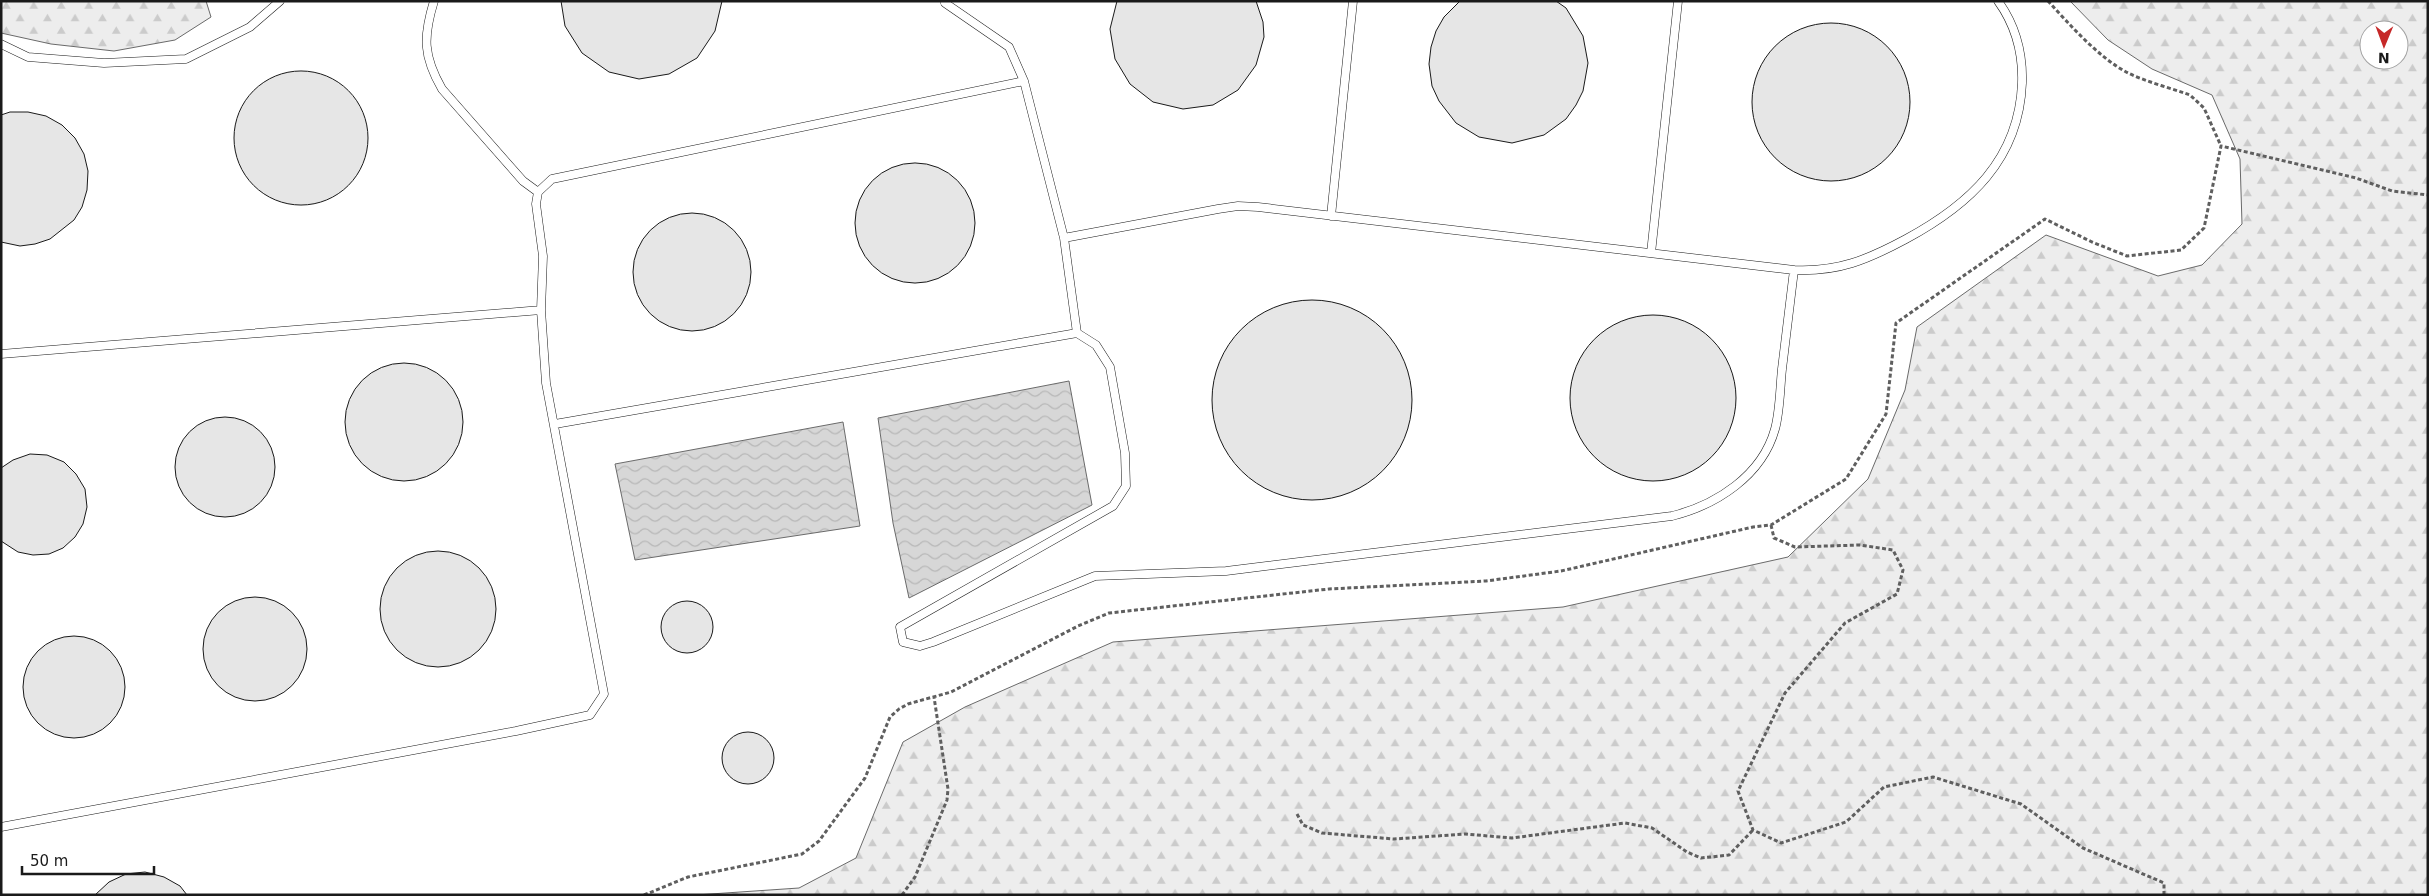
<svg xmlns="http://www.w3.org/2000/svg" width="2429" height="896" viewBox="0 0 2429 896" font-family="'DejaVu Sans',sans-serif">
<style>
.forest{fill:url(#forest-firs);stroke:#6a6a6a;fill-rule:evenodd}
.water{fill:url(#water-waves);stroke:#6a6a6a}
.building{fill:#e6e6e6;stroke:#1a1a1a}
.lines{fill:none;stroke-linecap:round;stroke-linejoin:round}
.lane-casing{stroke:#1a1a1a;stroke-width:9}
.path{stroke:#5f5f5f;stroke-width:3;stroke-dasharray:4 2.5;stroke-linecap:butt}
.lane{stroke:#fff;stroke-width:8}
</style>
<defs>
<pattern id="forest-firs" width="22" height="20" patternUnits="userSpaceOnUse" patternTransform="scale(1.25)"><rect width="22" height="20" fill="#ededed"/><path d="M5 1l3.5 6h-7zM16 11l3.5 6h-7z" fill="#cbcbcb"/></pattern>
<pattern id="water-waves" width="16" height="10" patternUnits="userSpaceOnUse" patternTransform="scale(1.25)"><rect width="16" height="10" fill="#d7d7d7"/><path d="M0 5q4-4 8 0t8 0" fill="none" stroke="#b8b8b8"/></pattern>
</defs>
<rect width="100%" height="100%" fill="#fff"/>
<path class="forest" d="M1,1H206L211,17L175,40L114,51L51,44L1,33Z
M2070,1H2428V895H696L799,888L856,858L903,742L965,707L1113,642L1563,607L1788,557L1868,479L1905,390L1917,327L2046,235L2158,276L2202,265L2242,224L2240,159L2212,95L2152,69L2108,40ZM2369,30H2399V60H2369Z"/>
<path class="water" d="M1069,381L1092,505L909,598L893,523L878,418Z
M843,422L860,526L635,560L615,464Z"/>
<path class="building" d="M561,1H722L715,31L697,58L669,74L639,79L609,72L582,53L565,26Z
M1117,1H1256L1263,22L1264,37L1256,65L1238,90L1213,105L1183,109L1153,102L1130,84L1115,59L1110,29Z
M1460,1H1556L1566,8L1583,36L1588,63L1583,91L1576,105L1566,119L1544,135L1512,143L1479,137L1456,123L1439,101L1432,86L1429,64L1431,47L1436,31L1444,17Z
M1752 102a79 79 0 1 1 158 0a79 79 0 1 1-158 0Z
M234 138a67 67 0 1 1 134 0a67 67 0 1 1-134 0Z
M10,112H28L46,116L62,125L75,138L84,154L88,171L87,190L82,207L74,220L50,239L35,244L20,246L1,242V115Z
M855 223a60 60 0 1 1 120 0a60 60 0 1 1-120 0Z
M633 272a59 59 0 1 1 118 0a59 59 0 1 1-118 0Z
M1212 400a100 100 0 1 1 200 0a100 100 0 1 1-200 0Z
M1570 398a83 83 0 1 1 166 0a83 83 0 1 1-166 0Z
M345 422a59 59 0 1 1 118 0a59 59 0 1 1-118 0Z
M175 467a50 50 0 1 1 100 0a50 50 0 1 1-100 0Z
M30,454L47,455L64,462L76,474L85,489L87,507L83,524L75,537L63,548L49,554L33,555L18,552L1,541V468L13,460Z
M380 609a58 58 0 1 1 116 0a58 58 0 1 1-116 0Z
M203 649a52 52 0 1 1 104 0a52 52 0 1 1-104 0Z
M661 627a26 26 0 1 1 52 0a26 26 0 1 1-52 0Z
M23 687a51 51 0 1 1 102 0a51 51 0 1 1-102 0Z
M722 758a26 26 0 1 1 52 0a26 26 0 1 1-52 0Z
M145,872L164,877L180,886L187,895H95L109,882L126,874Z"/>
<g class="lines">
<g class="lane-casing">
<path id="lane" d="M434,1C423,37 423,56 442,89L523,181L538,192
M945,3L1009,47L1024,81L1064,238L1077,333L1096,345L1110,367L1125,453L1126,486L1113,506L900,627L903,642L920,646L933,642L1095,576L1226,571L1672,516C1716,505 1762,476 1775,429C1780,411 1780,388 1782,369C1786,336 1790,303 1794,270
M1,44L28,57L104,63L186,59L250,27L280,1
M1331,216L1353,1
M1064,238L1218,209L1238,206L1258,207L1794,270C1838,272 1867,260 1906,239C1969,205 2019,160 2022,83C2023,54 2016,26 1998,1
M1651,253L1678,1
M1,354L541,310
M555,424L1077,333
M1,827L516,731L590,715L604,694L546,383L541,310L543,256L536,204L538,192L552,179L1024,81"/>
</g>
<path class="path" d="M2048,1C2070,25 2099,58 2128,73C2147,82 2170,88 2190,95L2204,108L2221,146
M1771,525L1774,538L1795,547L1860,545L1893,550L1903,570L1897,594L1845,623L1785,693L1738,791L1753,830L1781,843L1846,822L1884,787L1933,777L2021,804L2083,848L2164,883V895
M1297,814L1303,825L1322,833L1394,839L1465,834L1512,838L1625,823L1652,828L1687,852L1701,858L1729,855L1753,830
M644,895L688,877L802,854L819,841L865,778L890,717L899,709L908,704L951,692L1078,626L1109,613L1329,589L1486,581L1561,571L1753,527L1771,525L1846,479L1886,414L1896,323L2045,219L2092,242L2127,256L2181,250L2204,228L2221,146L2356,178L2392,191L2428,195
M902,895L915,877L947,800L948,789L934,697"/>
<use href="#lane" class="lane"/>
</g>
<rect width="2429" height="896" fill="none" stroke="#1a1a1a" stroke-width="5"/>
<g transform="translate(2384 45) rotate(181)"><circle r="24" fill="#ffffff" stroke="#a3a3a3"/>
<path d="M0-4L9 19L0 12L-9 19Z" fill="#c62828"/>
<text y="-8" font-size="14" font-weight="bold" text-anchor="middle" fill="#1a1a1a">N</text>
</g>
<path d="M22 866v8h132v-8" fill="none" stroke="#1a1a1a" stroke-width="2.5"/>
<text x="30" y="866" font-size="15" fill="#1a1a1a" stroke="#ffffff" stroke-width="4" paint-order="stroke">50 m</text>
</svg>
